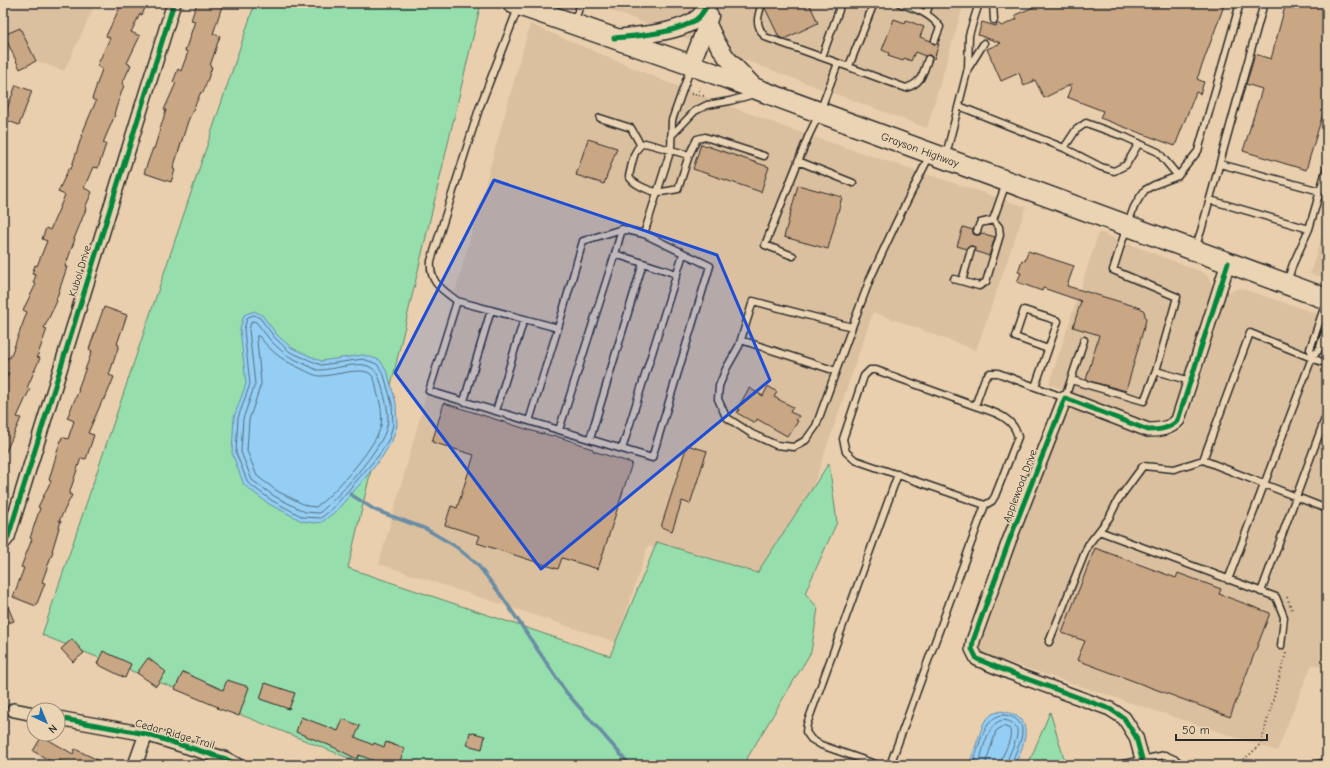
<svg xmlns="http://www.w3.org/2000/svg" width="1330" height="768" viewBox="0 0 1330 768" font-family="'Comic Neue',sans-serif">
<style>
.built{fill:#dbc09f}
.green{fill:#96deac;stroke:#60846c}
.water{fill:#94cef4;stroke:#6a8da4}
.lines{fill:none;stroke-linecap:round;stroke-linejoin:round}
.shore{stroke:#556c7b;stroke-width:1}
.stream{stroke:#6a8da4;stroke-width:3.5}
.building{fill:#c9a684;stroke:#2b2b2b}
.service-casing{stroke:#2b2b2b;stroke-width:9}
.minor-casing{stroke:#2b2b2b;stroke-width:16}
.tertiary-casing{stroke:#2b2b2b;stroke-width:19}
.primary-casing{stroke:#2b2b2b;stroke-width:23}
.path{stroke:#2b2b2b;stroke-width:2;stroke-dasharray:1 3;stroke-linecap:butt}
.service{stroke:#ebd4b4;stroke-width:6}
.minor{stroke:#ebd4b4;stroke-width:13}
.tertiary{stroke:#ebd4b4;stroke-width:16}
.primary{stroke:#ebd4b4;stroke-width:20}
.cycleway-casing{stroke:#ebd4b4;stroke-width:8}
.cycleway{stroke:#00873e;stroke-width:5}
.marked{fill:#1d4ed8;fill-opacity:0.2;stroke:#1d4ed8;stroke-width:3;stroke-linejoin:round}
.labels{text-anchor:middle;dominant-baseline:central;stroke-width:3;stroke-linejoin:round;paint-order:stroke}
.street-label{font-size:11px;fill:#2b2b2b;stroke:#ebd4b4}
</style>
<rect width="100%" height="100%" fill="#e9cfad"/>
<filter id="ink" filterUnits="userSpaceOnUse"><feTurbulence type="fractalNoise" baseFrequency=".025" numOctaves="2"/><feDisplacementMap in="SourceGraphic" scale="8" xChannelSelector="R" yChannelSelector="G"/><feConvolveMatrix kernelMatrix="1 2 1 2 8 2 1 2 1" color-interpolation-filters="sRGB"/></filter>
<g filter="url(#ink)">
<path class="built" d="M3,3H96L64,71L3,49Z
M591,3H964L927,128Z
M530,24L664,81L787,128L1026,207L976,350L873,312L778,589L648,546L616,642L379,564Z
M1327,219V274L1323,277L1310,274Z
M1099,232L1202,272L1207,275L1212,285L1211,294L1175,413L1172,418L1165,422L1149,423L1049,384Z
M1240,288L1327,317V669L1312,664L1277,751L989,656L983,654L980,649V643L1061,420L1064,415L1071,411L1076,410L1147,438L1164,437L1176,434L1186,426L1225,298L1233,290Z"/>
<path class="green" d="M255,3H481L348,568L610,656L657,542L757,573L829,463L837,522L805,593L818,608L811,652L743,765H366L42,635Z
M1050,712L1066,765H1028Z"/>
<path class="water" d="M254,311L262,315L278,336L292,348L321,361L363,355L380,360L388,374L396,403L397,426L392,441L382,457L362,482L336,511L322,522L315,523L302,521L269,504L244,485L232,453L234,417L246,384L240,329L244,315Z
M1001,711C1037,717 1025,741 1015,765H969L984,722L992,714Z"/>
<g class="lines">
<path class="shore" d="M254,315L260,318L275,338L290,352L321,365L363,359L377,364L384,375L392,404L393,425L389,439L379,455L358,479L333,508L321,518L303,517L271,500L248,483L236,453L238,418L250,384L244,330L247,318Z
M252,321L256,322L271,341L286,355L317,370H322C332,369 356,363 364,365C376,367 379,376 382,387C385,399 390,413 387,426C383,448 337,499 319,513L305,512L274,496L252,480L241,452L243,419L255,384L249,330Z
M257,336H259C273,354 284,361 304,370C310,373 315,376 321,376C333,376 360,367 369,373C375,376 376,386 377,392C380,402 383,414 381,425C378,445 333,495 316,507L307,506L277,491L257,476L247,451L249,420L261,384Z
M973,765C978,749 985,708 1010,716C1016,718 1021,723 1022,729C1023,743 1013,753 1012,765
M979,765C982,753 989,714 1008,721C1012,722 1016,726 1017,729C1019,742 1007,753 1007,765
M985,765L996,731L1003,726L1010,729C1013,742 1001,753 1001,765"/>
<path class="stream" d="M350,494L375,510L426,529L455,546L477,564L501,595L566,692L630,765
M3,760L8,765"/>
</g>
<path class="building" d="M122,3H147L142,15L140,14L131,32L140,36L127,63L131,65L122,84L124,85L114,114L115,115L103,143L106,144L98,168L93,167L84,188L92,192L85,208L86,209L74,239H75L65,267H67L56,300L57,301L44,328L47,329L37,357L40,358L27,388L30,389L17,417L21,418L3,458V385L9,373L3,371V367L8,357L10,358L27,312L23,310L36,284L33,283L36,275L32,274L35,265L37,266L47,241L42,239L46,228L50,230L65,195L58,192L69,168L71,169L84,129L96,101L92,99L102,69L97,66L110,38L106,36Z
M197,3H223L213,34L220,36L210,66L212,67L203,93L201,92L188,121L173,169L175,170L171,182L144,173L153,148L154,149L166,110H164L176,83L173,82L178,69L181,71L188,52L185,51L195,21L191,20Z
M766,3H809L818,23L784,39L779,37L765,8Z
M1043,3H1225L1197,79L1204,82L1200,94L1196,92L1175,146L1100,118L1103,111L1067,97L1072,84L1044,98L1035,80L1024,86L1019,73L1001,81L987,49L1001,43L978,35L982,22L996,26L997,23L1002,26L1017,19L1015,15Z
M1286,3H1327V108L1325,107L1306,170L1243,151L1262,89L1246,84L1252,65L1255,54L1271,59Z
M894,19L905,23L906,20L924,27L920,37L931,41L934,44H939L934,59L930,55L925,56L915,52L911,61L904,58L903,61L888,56L889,53L882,50Z
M20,28L36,61L20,69L4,35Z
M16,85L32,91L19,125L3,119Z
M588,139L617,148L604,184L576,175Z
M701,144L769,167L761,192L693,169Z
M798,185L842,197L828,249L784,237Z
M963,227L973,230V234L976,235H980L981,233L995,237L989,256L975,251V249L973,246H970L967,249L957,246Z
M1028,251L1074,266L1067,286L1141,308L1144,311L1146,320L1126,391L1086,380L1099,335L1073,327L1081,301L1043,288L1042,291L1017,282L1021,273L1018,272L1022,260L1025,261Z
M104,307L127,315L117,344L119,345L109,375L114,377L105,399H103L88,433L94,435L86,459L81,458L69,494L72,495L59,521H61L52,551H53L42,582L45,583L36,606L13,597L24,568L21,567L32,539L30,538L40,508L38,507L51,481L49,480L58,449L62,437L68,439L74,421L67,418L79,390L78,389L92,351L89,349Z
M768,386L777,392L774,397L793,407L790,412L799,416L796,420L798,421L790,434L789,433L787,436L757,419L755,423L737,413L739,409L738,408L749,388L763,396Z
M444,403L542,434V433L552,436L553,435L583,445V446L593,449V451L632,463L598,569L562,558L558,569L477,543L480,536L445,525L451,506L457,508L474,455L432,442Z
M687,445L707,451L690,504L682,501L672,531L661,527Z
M1095,548L1176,578L1178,573L1221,589L1219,594L1270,613L1230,717L1077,660L1085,641L1062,633Z
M3,595L14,621L3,625Z
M72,639L84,653L73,662L61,649Z
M103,651L131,664L125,678L97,664Z
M148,658L166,672L156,686L137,673Z
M183,672L223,690L227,680L249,687L239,716L217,708L218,707L175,689Z
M265,683L295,693L289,709L260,699Z
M301,717L338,731L343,719L360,726L355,737L373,745L374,743L384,747L386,742L405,749L398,765H385L359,755L357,759L331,746L296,732Z
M470,732L485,736L482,749L467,745Z
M42,736L73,754L75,749L108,765H69L56,759L54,763L33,751Z"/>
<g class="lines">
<g class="service-casing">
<path id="service" d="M762,3C757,19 755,24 765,37L838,63L819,114L808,137L765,245L793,256
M899,3C915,9 929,12 940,27L935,40
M993,3L994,20
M926,14L930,3
M574,22L581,3
M822,57L839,10V3
M838,63L906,88C922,83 923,73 928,59
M849,66L874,3
M969,67L984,43
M959,106L1064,148L1076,130L1086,123L1125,137L1158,152L1178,176
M600,118L631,128L640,144
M671,136L695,111L707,105L730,101L754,94
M645,143L689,155L678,189C672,190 665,192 659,192C651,192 632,184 629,176C632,166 633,146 645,143Z
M1064,148L1101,167L1114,171L1126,165L1139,143
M689,155L697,139L705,137L764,156
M946,155L968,68L969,35L979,3
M798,161L853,183
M1220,164L1320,191
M1210,200L1309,229
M622,229L615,254L677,274
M977,231L980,223L993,220
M644,234L622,229L583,241L558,328L457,301L429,391L652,458L710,266L644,234L671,149L672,120L691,67
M1195,248L1201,231L1264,3
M954,279L979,286L986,282L1000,235L999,227L993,220L1006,183
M962,281L971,250
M1287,282L1293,264L1309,229L1327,167
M457,301C442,289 429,283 431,261L479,109L518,8
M753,301L852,327L816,426L806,440L794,447L776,445L752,434L726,417L718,399L719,386L726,369L739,346Z
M852,327L870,279L897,221L930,155
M741,340L836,371
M1313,355L1310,349L1326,302
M1071,380L1144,401L1156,371
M1190,381L1156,371L1177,297L1113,270L1127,226L1134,207L1140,197L1145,190L1154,185L1178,176L1198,151L1240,3
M1035,387L1058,321L1024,310L1015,337L1048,349
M464,401L491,310
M975,406C993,412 1013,416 1018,437L995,496L992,501L985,505
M496,411L524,319
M529,421L558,328
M559,430L615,254
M590,439L643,263
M622,449L683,254
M1203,460L1250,333L1327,364
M1099,531L1276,597L1284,617L1281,646
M1228,580L1313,355L1318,351L1327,328
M1261,592L1327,413
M1049,642L1088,545L1109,518L1118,500L1143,466L1174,469L1203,460L1327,509
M878,765L821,745L811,739L806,732L807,724L898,474
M890,765L985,505L855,460L846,452L843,439L864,376L870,370H876L975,406L985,378L990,373H998L1065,398L1084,340
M1119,765L1165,755L1176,760L1182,765
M1313,765L1327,762"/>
</g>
<g class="minor-casing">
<path id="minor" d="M3,543L8,537L174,3
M14,710L34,714
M58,718L146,734L226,759L237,765
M1142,759L1136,737L1124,718L1110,709L1011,673L977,659L972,649L973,641L1009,541L1065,398L1148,430C1159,430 1170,429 1178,420L1228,263
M135,765L146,734"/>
</g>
<g class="tertiary-casing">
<path id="tertiary" d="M707,22L717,43L727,58L757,89
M615,38C638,35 683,33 700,16C703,12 706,7 709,3
M691,65L710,16"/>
</g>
<g class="primary-casing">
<path id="primary" d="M513,3L691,65L1327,299"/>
</g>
<path class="path" d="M691,94L705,96
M698,95L700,87
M1287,597L1292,610
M1233,765C1245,759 1253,753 1261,743L1286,653"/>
<use href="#service" class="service"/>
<use href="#minor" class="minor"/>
<use href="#tertiary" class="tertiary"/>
<use href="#primary" class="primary"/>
<g class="cycleway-casing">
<path id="cycleway" d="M614,38C636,36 684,33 700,16C703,12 706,7 709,3
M3,543L8,537L174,3
M58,718L146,734L226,759L237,765
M1142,759L1136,737L1124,718L1110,709L1011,673L977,659L972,649L973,641L1009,541L1065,398L1148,430C1159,430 1170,429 1178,420L1228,263"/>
</g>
<use href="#cycleway" class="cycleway"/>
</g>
</g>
<path class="marked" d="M494,180L717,255L770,380L541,569L395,373Z"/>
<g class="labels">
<g class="street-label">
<text transform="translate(920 150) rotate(20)">Grayson Highway</text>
<text transform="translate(80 271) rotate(-73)">Kubol Drive</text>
<text transform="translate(1020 486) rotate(-69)">Applewood Drive</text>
<text transform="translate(175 734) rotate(16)">Cedar Ridge Trail</text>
</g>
</g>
<rect width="1330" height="768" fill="none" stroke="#ebd4b4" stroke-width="16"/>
<rect x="8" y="8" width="1314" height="752" fill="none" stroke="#2b2b2b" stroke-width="1.5" filter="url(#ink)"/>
<g transform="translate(46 722) rotate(136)"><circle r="19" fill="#ebd4b4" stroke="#9e907d"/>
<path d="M0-3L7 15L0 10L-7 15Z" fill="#1f6fb2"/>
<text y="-6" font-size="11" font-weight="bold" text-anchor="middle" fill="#2b2b2b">N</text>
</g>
<path d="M1176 734v6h91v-6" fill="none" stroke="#2b2b2b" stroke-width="2"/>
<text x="1182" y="734" font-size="12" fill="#2b2b2b" stroke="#ebd4b4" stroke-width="3" paint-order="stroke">50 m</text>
</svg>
